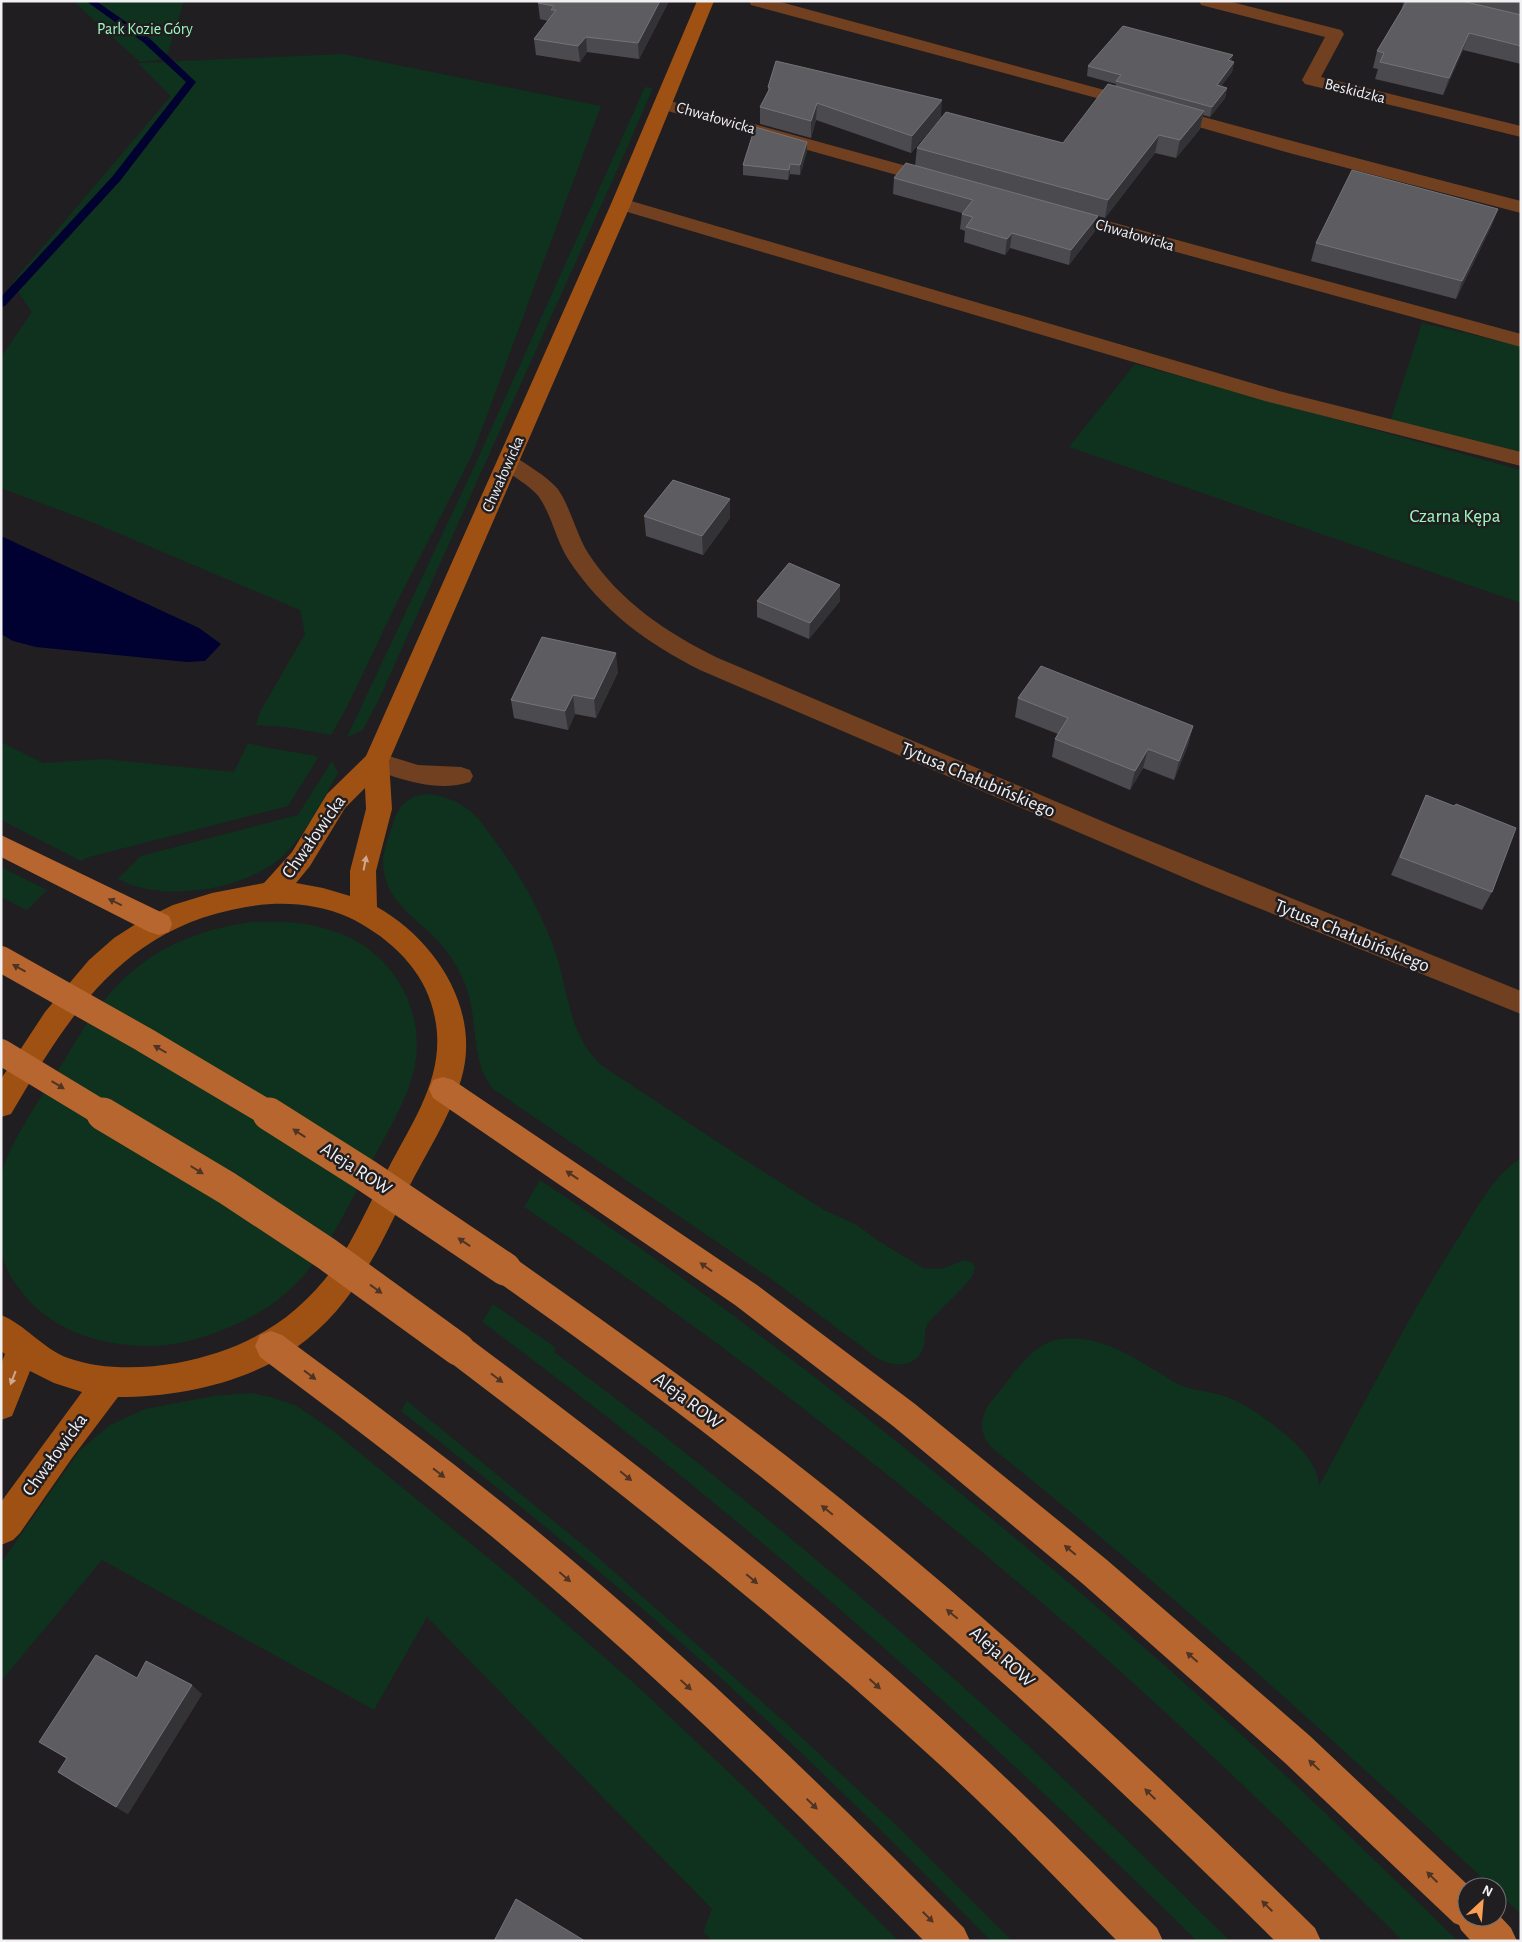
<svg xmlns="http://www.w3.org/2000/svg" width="1522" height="1942" viewBox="0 0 1522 1942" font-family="'Alegreya Sans',sans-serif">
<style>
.green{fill:#0e321d}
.water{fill:#000131}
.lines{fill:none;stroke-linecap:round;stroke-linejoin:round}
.stream{fill:#000131;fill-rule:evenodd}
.service{fill:#714020;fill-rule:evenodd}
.minor{fill:#714020;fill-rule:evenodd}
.secondary{fill:#9f5114;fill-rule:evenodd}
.primary{fill:#b6662e;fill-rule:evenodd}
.primary-bridge-far1{stroke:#b6662e;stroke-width:26}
.primary-bridge{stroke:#b6662e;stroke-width:33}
.wall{fill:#4b4b4f}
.shaded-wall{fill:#333235}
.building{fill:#5d5d61;stroke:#747478}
.oneway{fill:#cca88e}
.oneway2{fill:#4d3425}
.labels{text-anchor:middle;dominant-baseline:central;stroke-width:5;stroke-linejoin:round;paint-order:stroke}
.far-park-label{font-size:16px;fill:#9efabe;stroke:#201e21}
.far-street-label{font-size:16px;fill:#f1f0f2;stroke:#201e21}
.park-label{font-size:19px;fill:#9efabe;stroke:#201e21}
.street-label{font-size:19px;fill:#f1f0f2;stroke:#201e21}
</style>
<rect width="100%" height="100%" fill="#201e21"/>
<path class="green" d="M73,1H184L166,59L140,62Z
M343,54L601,106L473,453L399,598L346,709L331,735L285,727L256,725L261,710L305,634L300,610L94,523L1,488V357L32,312L12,283L171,96L138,63Z
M645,87L653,88L627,148L381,695L363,730L347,737L474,467Z
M1422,323L1521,346V457L1390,422Z
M1135,364L1521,470V603L1069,447Z
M1,742L43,763L104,759L234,772L248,743L268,748L312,755L318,758L288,806L89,857L81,861L1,820Z
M332,761L338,773C322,800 308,831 286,853C250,890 163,904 118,879L141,856L298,815Z
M428,794C443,796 458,801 470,811C478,817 484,826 490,834C517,870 540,908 555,951C569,992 568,1034 601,1065L742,1158L824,1210L857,1225L880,1242L923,1268L941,1269L965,1260L973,1263L975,1268L972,1277C959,1293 943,1306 929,1322C923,1330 926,1336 924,1344C920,1368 893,1368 877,1358L774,1281L493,1089C469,1059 479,1018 465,984C459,969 450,954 439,942C416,917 382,900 383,860C384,849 388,837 392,827C398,806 406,796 428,794Z
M1,867L47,890L27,910L1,897Z
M254,922C283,921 311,922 339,933C394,954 427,1011 414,1070C406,1103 386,1134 370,1165C331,1238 309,1296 227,1328C203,1338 177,1346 150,1346C99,1346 48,1330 18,1287C11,1278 6,1269 3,1258C0,1244 1,1227 1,1212C1,1200 0,1185 2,1173C10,1141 41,1098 59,1069C82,1030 106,989 144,962C177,939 215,926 254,922Z
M1521,1158V1914L1497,1892V1887H1492C1329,1736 1166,1587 992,1448C977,1432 980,1414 994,1398C1012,1377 1032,1342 1061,1339C1098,1335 1127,1353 1156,1371C1165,1376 1174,1383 1183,1386C1197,1391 1213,1392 1227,1397C1253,1407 1307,1445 1316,1472C1318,1477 1318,1482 1319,1486C1366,1401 1409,1314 1462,1232C1478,1206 1495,1174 1521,1158Z
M540,1180C684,1275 821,1379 954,1488C1044,1561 1133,1636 1219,1714C1300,1788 1379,1864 1458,1941H1403C1299,1838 1194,1736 1085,1640C906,1484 720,1339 524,1207Z
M493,1304L556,1348L554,1352C727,1481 894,1621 1052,1768C1112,1825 1171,1883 1230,1941H1197C972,1719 736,1509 482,1322Z
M252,1393L274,1398L297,1406L332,1430L520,1584L634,1683L740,1783L899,1941H713L703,1932L712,1909L427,1617L374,1710L102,1560L1,1681V1563L80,1450L110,1425L145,1409L213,1396Z
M407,1401L594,1554L787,1724L897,1826L1012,1941H991C887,1835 781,1730 669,1632C582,1555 492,1483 401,1411Z"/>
<path class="water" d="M1,536L199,628L221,644L205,661L187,662L36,647L13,641L1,634Z"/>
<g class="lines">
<path class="stream" d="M86,1H96L149,38L196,82L120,181L5,306L1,307V297L112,177L186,82L143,42Z"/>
<path class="service" d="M376,752L418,765L461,767L470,770L473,776L470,782C436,793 399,779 367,767L364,761L367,755Z"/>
<path class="minor" d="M749,1H777C1025,68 1272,137 1521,201V213L1293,154L1104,100L751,5Z
M1199,1H1228L1341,30L1344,34L1321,77L1521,126V137L1305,84L1302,80L1325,37L1201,5Z
M663,99L943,176L945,180L943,184L936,186L929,184L657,108L654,104L657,100Z
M621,198L1279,391L1521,452V466L1265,401L614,208L611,204L614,200Z
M1060,208L1521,334V347L1053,218L1050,214L1053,210Z
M508,455L516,457C528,466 545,475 556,487C568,500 577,536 588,553C619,601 667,633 718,658L1123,830L1521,991V1014L1206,887L700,670C647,643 602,611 568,559C556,540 552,516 539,497C532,487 511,475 500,467L497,462L500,457Z"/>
<path class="secondary" d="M697,1H714L631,204L389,761L392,809L376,871L377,907C436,940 482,1011 461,1080C449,1119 426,1153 408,1189C379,1248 353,1307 297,1347C247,1383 179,1397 118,1397L72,1458L20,1533L13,1540L1,1545V1502L82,1392L54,1383L30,1371L12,1416L1,1420V1364L5,1354L1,1351V1315C26,1325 43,1349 68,1358C102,1370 142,1369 177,1363C251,1349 305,1315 345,1251C361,1224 373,1196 388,1169C416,1115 452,1067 431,1003C419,964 384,934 348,917C316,903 280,901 246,907C122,928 70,1014 11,1114L1,1117V1079L45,1012L89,960L114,938L142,920L173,905L212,893L264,883L292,852L327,794L366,756L611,204ZM365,788L366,809L350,871V896L323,888L296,883L310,866L345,808Z"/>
<path class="primary" d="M1,835L169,916L172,924L169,932L159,935L149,932L1,857Z
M443,1077L453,1080L757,1285L915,1404L1107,1560L1310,1736L1470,1887H1467V1917H1497V1913L1511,1928L1517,1941H1471L1461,1930L1459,1925L1454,1923L1284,1762L1083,1584L893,1426L735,1305L433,1098L429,1089L433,1080Z
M505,1255L516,1259C616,1330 716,1400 812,1476C989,1616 1154,1770 1315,1928L1321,1941H1275C1120,1787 960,1639 791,1501C695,1423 595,1351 494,1279L490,1269L494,1259Z
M271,1331L282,1335C378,1406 475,1478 566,1555C705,1672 836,1799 964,1928L970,1941H924C801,1816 676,1694 543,1580C452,1501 356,1429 260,1357L255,1346L260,1335Z
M458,1334L469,1338C640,1466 808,1596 965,1740C1031,1800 1094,1864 1157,1928L1163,1941H1117C1059,1881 1001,1821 940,1765C783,1621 616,1488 447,1360L442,1349L447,1338Z"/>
<path class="primary-bridge-far1" d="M1,959L143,1039L271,1115
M1,1052L105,1115"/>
<path class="primary-bridge" d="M103,1114L227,1188L327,1254L458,1349
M269,1114L367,1176L505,1269"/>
</g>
<path class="wall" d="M539,1H669L639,59L587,52L580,62L536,55L534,39L548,21L540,19L538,3Z
M1404,1H1521V64L1463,50L1443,95L1375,79L1378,69L1373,68L1377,51L1401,11Z
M1232,61L1234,62L1232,72L1221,86L1227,88L1225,98L1210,117L1203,115L1200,129L1176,158L1155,153L1105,218L1098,216L1095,231L1069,265L1010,248L1005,255L964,242L965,231L960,229L962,213L893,194L894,178L915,166L917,148L1063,143L1115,86L1116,84L1087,76L1088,66Z
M768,87L941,117L911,153L816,120L811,138L760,124V107L768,91Z
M807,151L800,175L790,174L788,180L743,175V165Z
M1498,209L1491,227L1456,299L1311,261L1316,243Z
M644,516L730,518L703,555L646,536Z
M840,585V601L809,639L757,617V601Z
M618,672L596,718L575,714L568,730L514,718L511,700Z
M1018,698L1193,726L1188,745L1174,780L1143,768L1130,790L1052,757L1055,739L1058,734L1015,717Z
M1426,795L1492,892L1482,910L1391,875Z
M137,1678L202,1694L128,1814L70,1780L67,1759L39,1742Z"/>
<path class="shaded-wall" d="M660,1H669L639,59L638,43Z
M1469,33L1463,50L1443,95L1449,78Z
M586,37L587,52L580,62L578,46Z
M1233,55L1231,65L1228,60Z
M1234,62L1232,72L1215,95L1217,85Z
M1227,88L1225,98L1210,117L1212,107Z
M942,100L941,117L911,153L912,136Z
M817,103L816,120L811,138V121Z
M1204,111L1200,129L1176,158L1180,140Z
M1159,135L1155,153L1105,218L1108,200Z
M807,142V151L800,175V165Z
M790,164V174L788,180L789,170Z
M1498,209L1491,227L1456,299L1462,281Z
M1098,216L1095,231L1069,265L1071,250Z
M1012,233L1010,248L1005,255L1007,239Z
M730,499V518L703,555L702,536Z
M840,585V601L809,639L810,623Z
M616,653L618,672L596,718L594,699Z
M573,695L575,714L568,730L565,711Z
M1193,726L1188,745L1174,780L1179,761Z
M1148,749L1143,768L1130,790L1135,771Z
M192,1685L202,1694L128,1814L116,1807Z"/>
<path class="building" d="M539,1H660L638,43L586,37L578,46L534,39L556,10H551L554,6L538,3Z
M1407,1H1462L1521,15V46L1469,33L1449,78L1380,62L1384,53L1377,51Z
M1123,26L1233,55L1228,60L1234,62L1217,85L1227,88L1212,107L1116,81L1121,75L1088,66Z
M776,61L942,100L912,136L817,103L811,121L760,107L770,88L768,87Z
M1108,84L1204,111L1180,140L1159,135L1108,200L917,148L946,112L1063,143Z
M755,127L807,142L800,165L790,164L789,170L743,165Z
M906,163L1098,216L1071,250L1012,233L1007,239L966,227L973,217L962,214L973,200L894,178Z
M1352,170L1498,209L1462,281L1316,243Z
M673,480L730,499L702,536L644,516Z
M789,563L840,585L810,623L757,601Z
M542,637L616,653L594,699L573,695L565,711L511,700Z
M1041,666L1193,726L1179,761L1148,749L1135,771L1055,739L1068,718L1018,698Z
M1426,795L1454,806L1456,804L1516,828L1492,892L1400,857Z
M96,1655L137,1678L146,1661L192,1685L116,1807L58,1772L67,1758L39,1742Z
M516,1899L585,1941H494Z"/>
<defs><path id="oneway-solid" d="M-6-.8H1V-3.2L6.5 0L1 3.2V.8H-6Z" transform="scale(1.25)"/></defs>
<g class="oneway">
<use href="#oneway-solid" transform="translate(365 863) rotate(-79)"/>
<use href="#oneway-solid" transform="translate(13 1378) rotate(111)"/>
</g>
<g class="oneway2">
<use href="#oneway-solid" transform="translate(115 902) rotate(-154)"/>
<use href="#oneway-solid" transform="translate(19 968) rotate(-151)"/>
<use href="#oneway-solid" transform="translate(160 1049) rotate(-150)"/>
<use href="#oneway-solid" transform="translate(58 1085) rotate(31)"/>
<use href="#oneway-solid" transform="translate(299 1133) rotate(-147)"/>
<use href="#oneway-solid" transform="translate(197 1170) rotate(32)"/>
<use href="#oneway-solid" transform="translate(572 1175) rotate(-146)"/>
<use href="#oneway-solid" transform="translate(464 1242) rotate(-146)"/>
<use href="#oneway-solid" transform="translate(706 1267) rotate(-145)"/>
<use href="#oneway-solid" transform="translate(376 1289) rotate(36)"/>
<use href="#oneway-solid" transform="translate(310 1375) rotate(37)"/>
<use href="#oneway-solid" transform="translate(497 1378) rotate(37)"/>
<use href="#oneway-solid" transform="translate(439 1473) rotate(38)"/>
<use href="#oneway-solid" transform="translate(626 1476) rotate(39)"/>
<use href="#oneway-solid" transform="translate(827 1510) rotate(-141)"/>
<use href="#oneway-solid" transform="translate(1070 1550) rotate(-140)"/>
<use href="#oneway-solid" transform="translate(565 1577) rotate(41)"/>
<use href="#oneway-solid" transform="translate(752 1579) rotate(40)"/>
<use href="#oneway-solid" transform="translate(952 1614) rotate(-140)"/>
<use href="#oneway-solid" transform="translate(1192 1657) rotate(-139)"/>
<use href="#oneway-solid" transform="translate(875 1684) rotate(42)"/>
<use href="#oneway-solid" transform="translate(686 1685) rotate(43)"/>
<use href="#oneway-solid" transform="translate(1314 1765) rotate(-137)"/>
<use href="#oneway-solid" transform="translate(1150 1794) rotate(-136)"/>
<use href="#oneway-solid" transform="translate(812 1804) rotate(44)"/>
<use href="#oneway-solid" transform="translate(1432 1877) rotate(-136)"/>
<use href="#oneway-solid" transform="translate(1267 1906) rotate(-136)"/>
<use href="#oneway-solid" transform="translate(928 1917) rotate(45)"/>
</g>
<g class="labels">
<g class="far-park-label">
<text x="145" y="29">Park Kozie Góry</text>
</g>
<g class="far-street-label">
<text transform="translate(1355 91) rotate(14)">Beskidzka</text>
<text transform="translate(716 118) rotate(16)">Chwałowicka</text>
<text transform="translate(1135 235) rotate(16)">Chwałowicka</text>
<text transform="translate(503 474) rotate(-66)">Chwałowicka</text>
</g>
<g class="park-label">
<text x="1455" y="516">Czarna Kępa</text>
</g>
<g class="street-label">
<text transform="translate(978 780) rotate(23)">Tytusa Chałubińskiego</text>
<text transform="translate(314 837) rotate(-55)">Chwałowicka</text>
<text transform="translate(1352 936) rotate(22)">Tytusa Chałubińskiego</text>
<text transform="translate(356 1169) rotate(33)">Aleja ROW</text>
<text transform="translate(688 1401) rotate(37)">Aleja ROW</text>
<text transform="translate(55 1455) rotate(-54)">Chwałowicka</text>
<text transform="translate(1002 1657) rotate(42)">Aleja ROW</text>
</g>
</g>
<rect width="1522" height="1942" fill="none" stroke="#f1f0f2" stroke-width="5"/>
<g transform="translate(1482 1902) rotate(26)"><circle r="24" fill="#201e21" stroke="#747275"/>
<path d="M0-4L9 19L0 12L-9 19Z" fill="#fb9e52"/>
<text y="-8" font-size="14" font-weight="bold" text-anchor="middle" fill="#f1f0f2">N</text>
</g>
</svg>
